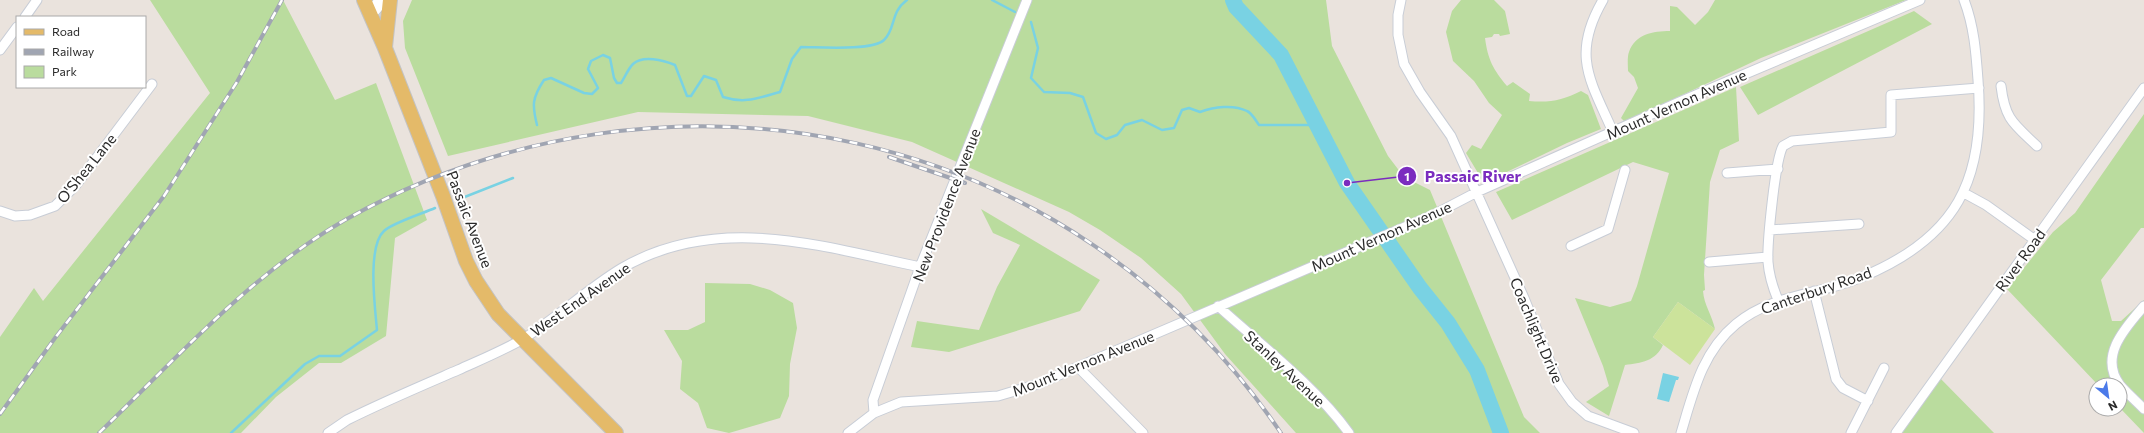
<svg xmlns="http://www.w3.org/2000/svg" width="2144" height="433" viewBox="0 0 2144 433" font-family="Commissioner,sans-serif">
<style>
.green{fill:#badc9e}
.pitch{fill:#cce39b}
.water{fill:#79d2e3}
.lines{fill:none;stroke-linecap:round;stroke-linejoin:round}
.stream{stroke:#79d2e3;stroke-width:2.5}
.river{stroke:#79d2e3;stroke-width:16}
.street-casing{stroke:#c8cdd6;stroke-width:11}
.secondary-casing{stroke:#c8cdd6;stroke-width:15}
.primary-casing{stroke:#c3c3c3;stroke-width:16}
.street{stroke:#fff;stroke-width:9}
.secondary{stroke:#fff;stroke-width:13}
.primary{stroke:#e4ba69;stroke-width:14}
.rail-casing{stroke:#a0a5b2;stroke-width:4}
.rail{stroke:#fff;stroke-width:2.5;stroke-dasharray:8;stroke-linecap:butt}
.labels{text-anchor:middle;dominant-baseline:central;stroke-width:4;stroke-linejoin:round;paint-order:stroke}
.street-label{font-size:15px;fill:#2a2a2a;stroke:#fff}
.leader{fill:none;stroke:#7b2cbf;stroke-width:1.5}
.callout-dot{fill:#7b2cbf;stroke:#fff;stroke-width:1.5}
.mark-label{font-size:12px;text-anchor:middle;font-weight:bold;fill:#fff}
.callout-label{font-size:16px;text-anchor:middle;font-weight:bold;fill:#7b2cbf;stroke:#fff;stroke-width:4;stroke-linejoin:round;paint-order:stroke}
</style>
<rect width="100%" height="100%" fill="#eae3dd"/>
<path class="green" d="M150,0H283L335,100L376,83L427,220L395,238L386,336L341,363H319L276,397L241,433H0V337L34,288L43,301L210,93Z
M412,0H1326L1332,46L1388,156L1404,177L1430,190L1524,417L1540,433H1296L1225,354L1181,294L1141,258L1100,230L1069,212L912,142L808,116L638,112L448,156L405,48L403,21Z
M1461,0H1494L1505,11L1510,34L1500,36L1499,34H1494L1492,37L1485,38C1488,60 1493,69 1507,86L1513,82L1530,94L1529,101C1550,103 1563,100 1581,91L1588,95L1601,129L1567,143L1484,183L1466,153L1472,145L1481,149L1502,115L1489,103L1474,81L1453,61L1446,32L1452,11Z
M1715,0H1906L1761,58L1625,122L1621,118L1638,88L1634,77L1628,71C1628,66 1627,57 1629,52C1635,34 1653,31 1670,31V6L1677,7L1695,25L1708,12Z
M1914,11L1932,24L1758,115L1740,87Z
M1736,87L1739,141L1720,150L1710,182L1704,275L1705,290L1703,291C1704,305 1712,315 1715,329L1678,302L1653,337L1663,345C1656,361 1641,363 1625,365L1609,416L1586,402L1609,386L1603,366L1575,298L1610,307L1631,301L1637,286L1669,173L1633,162L1512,220L1496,192Z
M2144,114V228H2141L2101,280L2112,321H2121L2144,300V433L2120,408V385H2098L2007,289L2053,232L2075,213Z
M981,209L1100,280L1080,311L949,352L911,347L917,321L979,330L997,287L1020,245L993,233Z
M705,283L750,284L770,290L793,303L797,328L790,364L789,396L780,418L729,433L707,428L698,403L680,389L682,361L664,330H688L705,322Z
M1938,376L1994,433H1902Z"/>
<path class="pitch" d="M1678,302L1715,329L1690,365L1653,337Z"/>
<path class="water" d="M1663,373L1679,377L1678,380H1676L1669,402L1657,399Z"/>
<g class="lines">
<path class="stream" d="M992,0L1015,12
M1031,22L1038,48L1031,78L1044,92L1070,93L1083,97L1096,133L1106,139L1117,135L1125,125L1142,120L1162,130L1174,128L1182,110L1189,108L1200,112C1214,107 1233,104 1247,111C1252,113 1256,121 1259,125H1318
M537,125C532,105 532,98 544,80L551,78L584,93L592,94L598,88L588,69L591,61L603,55L610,58L614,78L617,83H621C625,77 628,69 633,64C643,55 663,60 675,65L687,96H691L704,76L716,80L723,97C745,104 758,98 780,92L792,59L801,47C818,47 873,51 884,40C896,29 890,12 907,0
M457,200L513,178
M231,433L305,364L319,356H340L377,330C375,308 367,246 384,231C392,223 424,213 435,208"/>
<path class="river" d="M1233,0L1236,7L1281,55L1347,183L1420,288L1448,323L1477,370L1501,433"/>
<g class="street-casing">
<path id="street" d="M1401,0L1398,15V35L1404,64L1420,92L1451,136L1524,298L1559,384L1572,402L1588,416L1634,433
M1603,0C1571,55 1590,80 1613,132
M25,17L37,0
M0,50L17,27
M2001,86C2005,120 2014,124 2037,146
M1727,173L1778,169
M1964,193L1986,205L2035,240
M0,211L15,216L30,215L55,206L76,185L152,84
M1770,230L1859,224
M1571,246L1608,229L1625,170
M1709,262L1768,257
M1814,291L1836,379L1843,388L1868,401
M1778,300C1773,288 1769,275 1768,262C1767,244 1775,160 1783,146L1792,141L1891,132V95L1979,88
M1218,306C1260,344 1316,387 1349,433
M2144,306C2126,327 2098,356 2120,385C2127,393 2136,401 2144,409
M1078,367L1143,433
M874,413L873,400L920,267L1027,0
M328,433L347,420C383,402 421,386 458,370C480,360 502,351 523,339C557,318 587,289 622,268C718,213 820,246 920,267
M848,433L874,413L901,402L998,396L1038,384L1433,215L1477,192L1679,102L1920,0
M1681,433C1693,393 1702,352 1736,324C1772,294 1820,295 1862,277C1956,238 1986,180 1978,80C1976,52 1974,26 1964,0
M1851,433L1884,368
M1896,433L2144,88"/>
</g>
<g class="secondary-casing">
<path id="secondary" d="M370,14L382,0"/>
</g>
<g class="primary-casing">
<path id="primary" d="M364,0L385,48L443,196L466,261L476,281L498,314L616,433
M385,47L390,0"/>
</g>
<use href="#street" class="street"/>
<use href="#secondary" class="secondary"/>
<use href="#primary" class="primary"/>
<g class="rail-casing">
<path id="rail" d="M889,157L965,183
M0,414L55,338L164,196L237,82L282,0
M99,433C177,358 251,274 345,220C667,40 1072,124 1281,433"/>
</g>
<use href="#rail" class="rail"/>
</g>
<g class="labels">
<g class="street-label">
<text transform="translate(1676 104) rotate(-24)">Mount Vernon Avenue</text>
<text transform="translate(86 168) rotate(-51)">O'Shea Lane</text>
<text transform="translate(946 205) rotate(-69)">New Providence Avenue</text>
<text transform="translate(470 219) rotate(69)">Passaic Avenue</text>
<text transform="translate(1381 236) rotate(-24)">Mount Vernon Avenue</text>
<text transform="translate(2020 260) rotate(-54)">River Road</text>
<text transform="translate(1816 290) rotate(-19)">Canterbury Road</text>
<text transform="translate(580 299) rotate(-35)">West End Avenue</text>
<text transform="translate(1537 330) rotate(67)">Coachlight Drive</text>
<text transform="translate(1083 363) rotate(-22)">Mount Vernon Avenue</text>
<text transform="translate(1285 368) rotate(43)">Stanley Avenue</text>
</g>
</g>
<path class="leader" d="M1347 183L1407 176"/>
<g class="callout-dot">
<circle cx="1347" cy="183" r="4"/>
<circle cx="1407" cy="176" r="10"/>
</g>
<g class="mark-label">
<text x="1407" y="181">1</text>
</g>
<g class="callout-label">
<text x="1473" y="182">Passaic River</text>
</g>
<rect x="16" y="16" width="130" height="72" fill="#ffffff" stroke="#aaaaaa"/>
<rect x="24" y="29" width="20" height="6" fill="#e4ba69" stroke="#aaaaaa"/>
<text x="52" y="36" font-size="12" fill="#2a2a2a">Road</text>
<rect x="24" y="49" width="20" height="6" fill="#a0a5b2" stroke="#aaaaaa"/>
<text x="52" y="56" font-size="12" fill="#2a2a2a">Railway</text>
<rect x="24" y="66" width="20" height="12" fill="#badc9e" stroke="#aaaaaa"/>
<text x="52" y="76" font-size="12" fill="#2a2a2a">Park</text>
<g transform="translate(2108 397) rotate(151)"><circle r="19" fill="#ffffff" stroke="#aaaaaa"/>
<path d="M0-3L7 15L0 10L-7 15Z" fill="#4b7ae9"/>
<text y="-6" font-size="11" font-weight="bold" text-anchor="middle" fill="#2a2a2a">N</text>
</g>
</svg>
